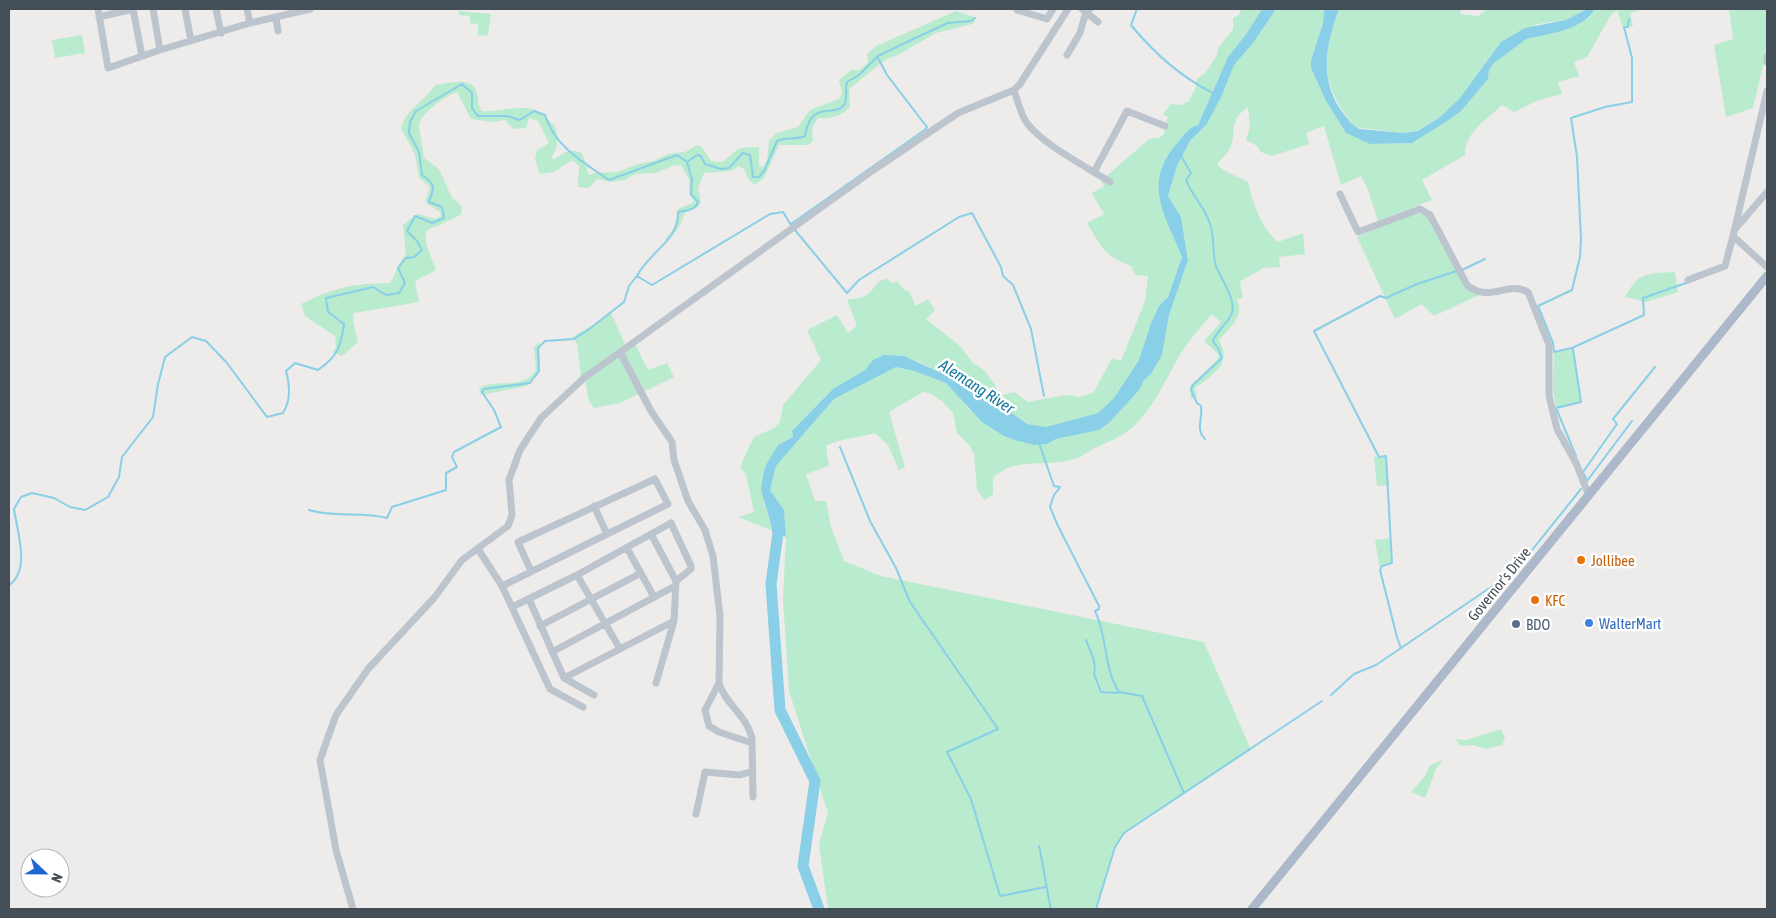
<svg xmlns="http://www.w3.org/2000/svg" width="1776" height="918" viewBox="0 0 1776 918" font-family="'Asap Condensed',sans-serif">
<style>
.green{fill:#b9ebcf}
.water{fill:#88cfe7}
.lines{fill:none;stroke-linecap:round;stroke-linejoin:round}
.stream{stroke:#88cfe7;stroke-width:2}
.river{stroke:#88cfe7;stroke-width:11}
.minor{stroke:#bcc5cd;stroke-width:7}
.major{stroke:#abb9ca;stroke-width:9}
.food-dot{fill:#e8710a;stroke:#fff;stroke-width:2}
.shop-dot{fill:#3f7fe0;stroke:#fff;stroke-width:2}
.service-dot{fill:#5c6f8a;stroke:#fff;stroke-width:2}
.labels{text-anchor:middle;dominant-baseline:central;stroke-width:5;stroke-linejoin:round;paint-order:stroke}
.food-label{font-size:15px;fill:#c56008;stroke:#fff;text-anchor:start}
.street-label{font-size:15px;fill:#444e57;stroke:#fff}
.shop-label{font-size:15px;fill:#366cbe;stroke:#fff;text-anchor:start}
.service-label{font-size:15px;fill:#4e5e75;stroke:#fff;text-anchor:start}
.water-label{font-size:16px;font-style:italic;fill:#127a9d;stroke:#fff}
</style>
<rect width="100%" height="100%" fill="#eeebeb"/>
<path class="green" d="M1241,9H1262L1247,33L1228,57L1198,125C1189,127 1184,135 1178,142C1141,184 1165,214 1182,257L1168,297L1159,306L1151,323L1139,360L1114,398L1098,413L1046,427L1027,424L1002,406L978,397L953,373L939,372L919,362L899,355L873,360L865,370L833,389L792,431L793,437L778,445L774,453L764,502L773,531L738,517L754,512L746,474L741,469V464L754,437L774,428L780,422L783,405L821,360L807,330L837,315L848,333L857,326L847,300C855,298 862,299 868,294C876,288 876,280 887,279L893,283L898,282L904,290L909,291L916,306L928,299L935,310L926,319L960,346L973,363L984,370L995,385L999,396L1014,392L1028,402L1066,395L1080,397L1094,392L1112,358L1121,361L1145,301L1148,276L1135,275L1131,266C1103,255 1102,248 1087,223L1104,214L1092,193L1104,186L1101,181L1149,139L1159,138L1164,134L1165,126L1168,117L1163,114L1171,104L1181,105L1189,101L1196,87L1197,79L1206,72L1217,55L1218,48L1233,29V18L1239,15Z
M1276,9H1324L1323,22L1311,60V68L1326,101L1346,133L1370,144L1412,143L1461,111L1488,79L1489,70L1494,63L1521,42L1526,39L1578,25L1590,17L1595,9H1644L1630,13L1633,26L1623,28L1617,10L1611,15L1587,57L1574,62L1579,76L1558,82L1562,94L1539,100L1514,112L1502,105C1487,120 1465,131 1465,155L1422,180L1432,200L1378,221L1368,190L1361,176L1341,185L1324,126L1306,133L1309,144L1272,156L1261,152L1257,146L1246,140L1250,126L1248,107C1225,123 1239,136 1228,152C1225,156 1220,160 1217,164L1223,170L1248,182C1253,203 1261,228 1278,242L1303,233L1305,254L1279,257L1280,267L1264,268L1240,281L1243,298L1237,299C1245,317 1230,327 1219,340C1233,364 1212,375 1195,388L1197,397L1191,399L1190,386L1218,359V354L1204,341L1221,322L1211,314C1200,329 1185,344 1177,360C1164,383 1153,408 1133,427C1122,437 1107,442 1093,449C1088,452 1082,456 1077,458C1050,469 1015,455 993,478V494L985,500L977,490L974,454L969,445L957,433L953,413L943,402L930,393L923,392L889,412L905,467L899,470L888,445L875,433C858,438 841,438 826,446L829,466L806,474L815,501H826L831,527L844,561L881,576L1204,642L1251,750L1124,833L1115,847L1096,909H828L819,844L828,813L789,691L783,599L786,537L784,510L770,490L776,466L834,399L896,367L914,371L946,383L960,396L969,409L1047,444L1056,439L1099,430L1109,423L1140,389L1144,380L1151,374L1162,355L1169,315L1188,260L1181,217L1168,196L1177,166L1190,141L1207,124L1222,95L1234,65L1253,43Z
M1339,9H1461L1460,14L1478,16L1487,9H1587L1566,20L1538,24L1501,42L1460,98L1440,117L1418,131L1403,133L1355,127C1320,84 1321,59 1339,9Z
M1729,9H1767V49L1753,108L1726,117L1714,45L1733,39Z
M459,11L491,14L488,36L478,35V24L470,23V16L459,15Z
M956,11L974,17L975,21L972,24L936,33L898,55L885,60L849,89L850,107C842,116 831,119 818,118L812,128L813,140L809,145H779L764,178L754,185L748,178L744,169L739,166L731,171L704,173L698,189L701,202L698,207L685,213L678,229L668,241L665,239L675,227L678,209L694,202L689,193V179L681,165L672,166L656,173L635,174L625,180L612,182L597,179L589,188L578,187L579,166L572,160L554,172L540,174L535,160L537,150L549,143L538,121L529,118L526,128L513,129L505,120L492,122L471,119L457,92C446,95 418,115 419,126C420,136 423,148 424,158L439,169L452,198L462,206L461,214C450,222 438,224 426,231V244L436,270L415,281L419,302L354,313L353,321L358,342L342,356L333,352L336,347L335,336L305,316L301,304C336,287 351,284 390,283C397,272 397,264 406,254L403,225L417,214L436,219L441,216L440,212L425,202L430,187L419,178L415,154L401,128C406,109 425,101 435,85C448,84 473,75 477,93C479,100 477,104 482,111C504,113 530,99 547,118C551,123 555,124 556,130C558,141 558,147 552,156L553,160C564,153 569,148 582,153L589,175L594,173L618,172L638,164L653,161L668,154L685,152L697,145L702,147L711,161C730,165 727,153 742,148C747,147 754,147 759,147V167L764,166L767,160L769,140L777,133L798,127L810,110L839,99L842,93L839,80L851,70H860L868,62L867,54L876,46Z
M82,35L85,53L55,58L52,40Z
M1414,212L1428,216L1465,287L1479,295L1434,316L1422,304L1395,319L1357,237Z
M1675,272L1678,292L1646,302L1625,297C1639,271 1647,274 1675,272Z
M610,311L625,344L581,377L577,344L572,337L595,324Z
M539,342L540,371L527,386L481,395L479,388C498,378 522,391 536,370L534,347Z
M635,344L648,370L667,363L674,377L620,403L594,408L589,401L585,380Z
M1572,348L1581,402L1556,408L1553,390L1554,352Z
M1386,456L1389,485L1377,486L1374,457Z
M1391,538L1392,563L1382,566L1380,570L1375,540Z
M1501,729L1505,738L1502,745L1486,749L1473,745L1460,746L1456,739L1466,740Z
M1443,760L1436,769L1425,798L1411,792L1425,776L1430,765Z"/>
<path class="water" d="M1262,9H1276L1253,43L1234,65L1222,95L1207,124L1190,141L1177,166L1168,196L1181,217L1188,260L1169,315L1162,355L1151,374L1144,380L1140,389L1109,423L1099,430L1056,439L1047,444L1035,445L1018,441L1004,436L982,422L946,383L914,371L896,367L834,399L782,459L776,466L770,490L784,510L786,537L773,531L761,490L763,475L766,465L778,445L793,437L792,431L833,389L865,370L873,360L884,355L904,356L939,372L953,373L978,397L1002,406L1027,424L1046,427L1098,413L1114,398L1139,360L1151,323L1159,306L1168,297L1182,257C1165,214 1141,184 1178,142C1184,135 1189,127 1198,125L1228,57L1247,33Z
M1324,9H1339C1326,45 1318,79 1343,113C1348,119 1352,126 1360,129L1403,133L1418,131L1440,117L1460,98L1501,42L1525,28L1566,20L1587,9H1595C1582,31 1549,33 1526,39L1494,63L1489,70L1488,79L1461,111L1447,121L1412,143L1370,144L1346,133L1326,101L1311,68V60L1323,23Z"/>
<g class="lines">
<path class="stream" d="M1137,9L1131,25C1153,52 1181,77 1213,93
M1629,19L1628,27H1624L1632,58V102L1605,107L1571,118L1577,157L1581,239L1580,257L1572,290L1538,306L1553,343L1554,352L1572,348L1644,315L1643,298L1689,282
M1181,156L1191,173L1186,180C1192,196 1205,207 1210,224C1215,237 1212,253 1216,266C1221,280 1236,298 1232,313C1228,324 1217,330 1213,341L1218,348L1222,358L1193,385L1191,390L1197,403L1201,406C1203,419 1195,429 1205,439
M791,224L926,129L927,127L923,122L887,75L878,58
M795,230L847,293L859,280L959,217L972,213L1001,267L1003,276L1013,285L1031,329L1044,396
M1462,270L1485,259
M637,276C649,252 679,241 678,212C686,210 695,211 698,202L691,194L692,180L687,162
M1573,349L1581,402L1556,408L1576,456
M1039,443L1054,486L1060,487L1054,495L1050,507L1058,526L1099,606V609L1095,611C1108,637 1103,667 1119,692L1142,696L1184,793
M840,447L870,521L896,568L910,602L998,729L947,752L971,799L1000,896L1046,887
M1583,472L1617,424L1613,419L1655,367
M1584,474L1587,481
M1587,481L1632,421
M309,510C334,518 362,511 387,518L392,507L446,490V473L457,467L452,457L454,452L501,427L494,410L482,392L484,389L530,383L539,371L538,348L545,341L574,339L588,330L624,302L629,286L637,276L652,285L770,214L783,212L791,225
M9,585C31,570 17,531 14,509L21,497L32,493L54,498L70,507L85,510L108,497L119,477L122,457L153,417L158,384L165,357L192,337L206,341L227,363L267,417L283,413C291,400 290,385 286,371L295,363L318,370C337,357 341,347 344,324L328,312L326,298L373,287L386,295L399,293L405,283L398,268L406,258L414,257L422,250L417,241L407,231L415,216L432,223L444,218L442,207L429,202C435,187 435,184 422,175L419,152L409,133L410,122L416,111L462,84L472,93V108L478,116H507L520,120L534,111L545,115C555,147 583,162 609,180L677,155L687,162L697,155L701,156L705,164L721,169L729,168L743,153L750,155L753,177H759L764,171L777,141C786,137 795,140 805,136C811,99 833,118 844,105C848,99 845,89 847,82L859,75L878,56L913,39L948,23L971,21L975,18
M1086,640C1090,651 1097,662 1094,674L1101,692L1118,693
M1401,648L1397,637L1380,570L1382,566L1392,563L1386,456L1379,457L1314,331L1380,296L1386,298L1417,284L1457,271
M1331,695L1354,674L1376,665L1401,648L1500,581L1520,565L1581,489
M1039,846C1044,867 1046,888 1051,909
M1096,909L1115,847L1124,833L1322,701"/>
<path class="river" d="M776,519L778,533L771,584L780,710L815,781L803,866L819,909"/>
<path class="minor" d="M98,9L108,68L160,50
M133,9L142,56
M153,9L160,50L250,23L310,9
M185,9L191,41
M216,9L221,33
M247,9L250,23
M1082,9L1098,22
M1017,10L1047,19L1053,9
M99,17L133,9
M276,18L278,31
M1067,55L1080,33L1086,12L1090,9
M1767,57V62
M1014,90C1017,99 1020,111 1025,120C1038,142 1087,167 1110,182
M1767,91L1733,236L1767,267
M1094,172L1127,111L1165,126
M1340,194L1358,232L1420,209L1430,215L1467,285C1491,304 1506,280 1528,292L1549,345V396L1557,429L1576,463L1589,496
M1736,228L1767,192
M1688,280L1725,266L1733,236
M620,352L651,411L672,442L674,460L688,501L705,530L713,556L720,616L719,683C725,704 746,714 752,738L753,797
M594,506L607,534
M651,534L676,581
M627,548L654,597
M478,549L502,586L550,689L583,707
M577,575L620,649
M502,586L668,504L655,479L518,542L531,571
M529,599L564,678L594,695
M512,607L577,575L671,523L691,566V569L676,581L674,621L564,678
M540,626L641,573
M552,652L675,586
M656,683L674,621
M719,683L705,710L709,726L719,732L752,743
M696,814L705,772L740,775L753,771
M353,909L336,850L320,760L336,715L368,669L434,598L462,560L508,526L512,515L509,480L520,450L541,418L584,378L872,171L958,113L1014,90L1020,84L1068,9"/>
<path class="major" d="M1252,909L1767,276"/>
</g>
<g class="food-dot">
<circle cx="1581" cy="560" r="5"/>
<circle cx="1535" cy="600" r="5"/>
</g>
<circle class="shop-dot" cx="1589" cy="623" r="5"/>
<circle class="service-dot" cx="1516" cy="624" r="5"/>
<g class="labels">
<g class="food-label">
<text x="1591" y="560">Jollibee</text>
<text x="1545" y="600">KFC</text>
</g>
<g class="street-label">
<text transform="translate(1499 584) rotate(-51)">Governor's Drive</text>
</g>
<g class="shop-label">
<text x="1599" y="623">WalterMart</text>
</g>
<g class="service-label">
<text x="1526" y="624">BDO</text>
</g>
<g class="water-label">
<text transform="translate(977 386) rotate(33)">Alemang River</text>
</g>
</g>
<rect width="1776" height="918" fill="none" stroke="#444e57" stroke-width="20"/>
<g transform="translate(45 873) rotate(112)"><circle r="24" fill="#ffffff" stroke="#b4b8bc"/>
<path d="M0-4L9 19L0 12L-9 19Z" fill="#2066d3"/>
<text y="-8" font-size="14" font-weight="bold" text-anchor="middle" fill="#444e57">N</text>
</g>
</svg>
